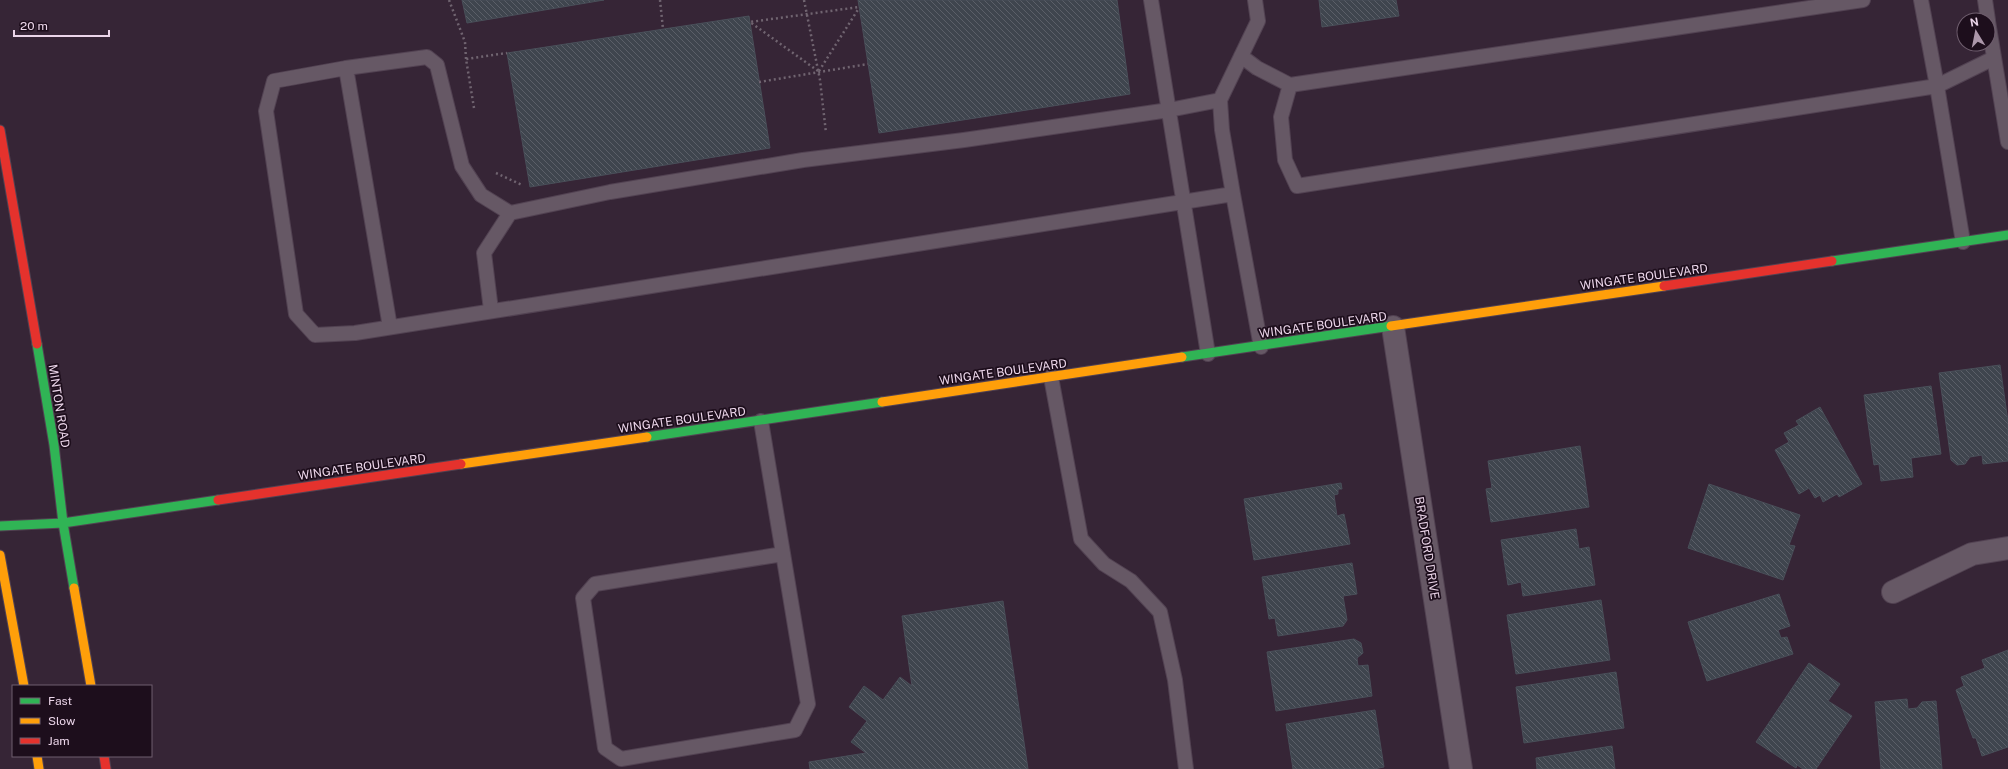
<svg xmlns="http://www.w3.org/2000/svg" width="2008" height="769" viewBox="0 0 2008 769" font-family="'Public Sans',sans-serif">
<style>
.building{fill:url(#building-back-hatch);stroke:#494f59}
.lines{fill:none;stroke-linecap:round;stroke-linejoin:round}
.lane-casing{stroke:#524252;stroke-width:16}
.street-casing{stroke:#524252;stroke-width:24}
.fast-casing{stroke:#524252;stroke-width:11}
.slow-casing{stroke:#524252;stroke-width:11}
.jam-casing{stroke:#524252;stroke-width:11}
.path{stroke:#706470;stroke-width:2.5;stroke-dasharray:2 3;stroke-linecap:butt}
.lane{stroke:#665865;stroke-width:14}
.street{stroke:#665865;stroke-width:22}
.fast{stroke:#30b455;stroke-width:9}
.slow{stroke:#ff9f0a;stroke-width:9}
.jam{stroke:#e5322d;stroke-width:9}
.labels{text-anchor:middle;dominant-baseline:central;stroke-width:3.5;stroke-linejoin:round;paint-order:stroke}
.street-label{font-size:12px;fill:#ebd5e9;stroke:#1d0e1c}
</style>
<defs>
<pattern id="building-back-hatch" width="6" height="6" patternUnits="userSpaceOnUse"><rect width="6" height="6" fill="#3f454e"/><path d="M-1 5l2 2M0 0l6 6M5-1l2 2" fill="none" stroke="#5b5f68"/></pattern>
</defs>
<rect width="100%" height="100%" fill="#362536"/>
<path class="building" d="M462,0H604L467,23Z
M858,0H1117L1130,94L879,133Z
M1319,0H1396L1399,16L1322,27Z
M749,16L770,148L530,187L507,53Z
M2000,365L2008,422V461L1983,464L1982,455L1970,457L1965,464L1957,465L1951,460L1939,373Z
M1931,386L1941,454L1911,458L1913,477L1881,481L1879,464L1874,465L1864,395Z
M1820,407L1862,484L1839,497L1837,494L1823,502L1820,495L1815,498L1809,488L1799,494L1775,450L1789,442L1784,433L1799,425L1796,421Z
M1580,446L1589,507L1491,522L1486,489L1492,488L1488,461Z
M1341,483L1342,489H1338V494L1334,495L1337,516L1344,514L1350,544L1254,560L1244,499Z
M1709,484L1800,515L1789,545L1795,546L1783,580L1688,548Z
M1576,529L1579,549L1589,547L1595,585L1523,596L1521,582L1508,585L1501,540Z
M1352,563L1357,594L1343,596L1347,620L1343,626L1278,636L1275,618L1269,619L1262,577Z
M1779,594L1790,626L1778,630L1781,638L1787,637L1793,654L1707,681L1688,622Z
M1601,600L1610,660L1516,674L1507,615Z
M1003,601L1028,769H810L809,762L866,753L851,742L867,721L849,707L864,686L883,700L900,677L912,686L902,616Z
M1354,639L1361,643L1363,653L1357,658L1358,666L1368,665L1372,696L1276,711L1267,652Z
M2008,650V747L1982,756L1976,738H1973L1956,690L1964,686L1961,677L1985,668L1982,660Z
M1809,663L1840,684L1828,701L1852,716L1816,769H1803L1797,765L1796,768L1756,742Z
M1616,672L1624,728L1524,743L1516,687Z
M1907,699L1908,709L1917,708L1922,702L1936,701L1942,769H1881L1875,702Z
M1375,710L1384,767L1374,769H1293L1286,724Z
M1612,746L1615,769H1537L1536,758Z"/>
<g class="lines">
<g class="lane-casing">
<path id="lane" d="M1151,0L1208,354
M1255,0L1258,21L1220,100L1222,130L1233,194L1261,347
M1921,0L1937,86L1963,242
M1985,0L1988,20
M1988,21L2008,142
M1241,56L1257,68L1290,85L1863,0
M346,68L390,327
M1290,85L1281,117L1285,160L1297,186L1937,86L1994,58
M1220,100L1169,110L964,140L803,160L610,192L510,213L481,195L462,166L437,65L427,57L346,68L274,81L266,111L296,314L315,335L355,333L1233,194
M491,310L484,253L510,213
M1051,377L1081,539L1104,564L1131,581L1160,612L1175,680L1186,769
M761,421L808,704L795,730L621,759L605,748L583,598L595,584L783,554"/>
</g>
<g class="street-casing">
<path id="street" d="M1393,327L1461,769
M1893,592L1972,554L2008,548"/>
</g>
<g class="fast-casing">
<path id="fast" d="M1832,261L2008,235
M37,344L54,445L63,523L74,588
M1182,357L1391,326
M647,437L882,402
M0,526L63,523L218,500"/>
</g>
<g class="slow-casing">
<path id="slow" d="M1391,326L1664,286
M882,402L1182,357
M461,464L647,437
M0,555L24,686
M74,588L91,686
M37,756L39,769"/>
</g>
<g class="jam-casing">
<path id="jam" d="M0,130L37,344
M1664,286L1832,261
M218,500L461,464
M104,756L106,769"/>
</g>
<path class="path" d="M449,0L465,42L466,59
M660,0L663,29
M804,0L820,80L826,133
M818,71L750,22L859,7
M819,71L859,8
M759,82L868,64
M474,108L466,59L507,53
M496,173L522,185"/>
<use href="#lane" class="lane"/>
<use href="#street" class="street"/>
<use href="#fast" class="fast"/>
<use href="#slow" class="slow"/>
<use href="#jam" class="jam"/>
</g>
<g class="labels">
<g class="street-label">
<text transform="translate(1644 277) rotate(-8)">WINGATE BOULEVARD</text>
<text transform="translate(1323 325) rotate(-8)">WINGATE BOULEVARD</text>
<text transform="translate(1003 372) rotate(-8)">WINGATE BOULEVARD</text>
<text transform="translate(59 406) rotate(81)">MINTON ROAD</text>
<text transform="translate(682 420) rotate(-8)">WINGATE BOULEVARD</text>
<text transform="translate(362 467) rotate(-8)">WINGATE BOULEVARD</text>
<text transform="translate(1427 548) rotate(81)">BRADFORD DRIVE</text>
</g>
</g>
<rect x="12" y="685" width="140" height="72" fill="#1d0e1c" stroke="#6f5e6e"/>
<rect x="20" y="698" width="20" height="6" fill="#30b455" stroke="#6f5e6e"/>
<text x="48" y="705" font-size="12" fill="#ebd5e9">Fast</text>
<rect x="20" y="718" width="20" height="6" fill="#ff9f0a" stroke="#6f5e6e"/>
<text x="48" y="725" font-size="12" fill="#ebd5e9">Slow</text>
<rect x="20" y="738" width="20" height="6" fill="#e5322d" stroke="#6f5e6e"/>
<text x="48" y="745" font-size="12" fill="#ebd5e9">Jam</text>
<g transform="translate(1976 32) rotate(350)"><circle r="19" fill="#1d0e1c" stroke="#6f5e6e"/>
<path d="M0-3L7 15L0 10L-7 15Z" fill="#ac97aa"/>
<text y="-6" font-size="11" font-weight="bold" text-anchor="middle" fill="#ebd5e9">N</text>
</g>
<path d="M14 30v6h95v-6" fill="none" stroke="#ebd5e9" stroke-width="2"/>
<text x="20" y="30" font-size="12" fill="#ebd5e9" stroke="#1d0e1c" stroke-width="3" paint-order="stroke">20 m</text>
</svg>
